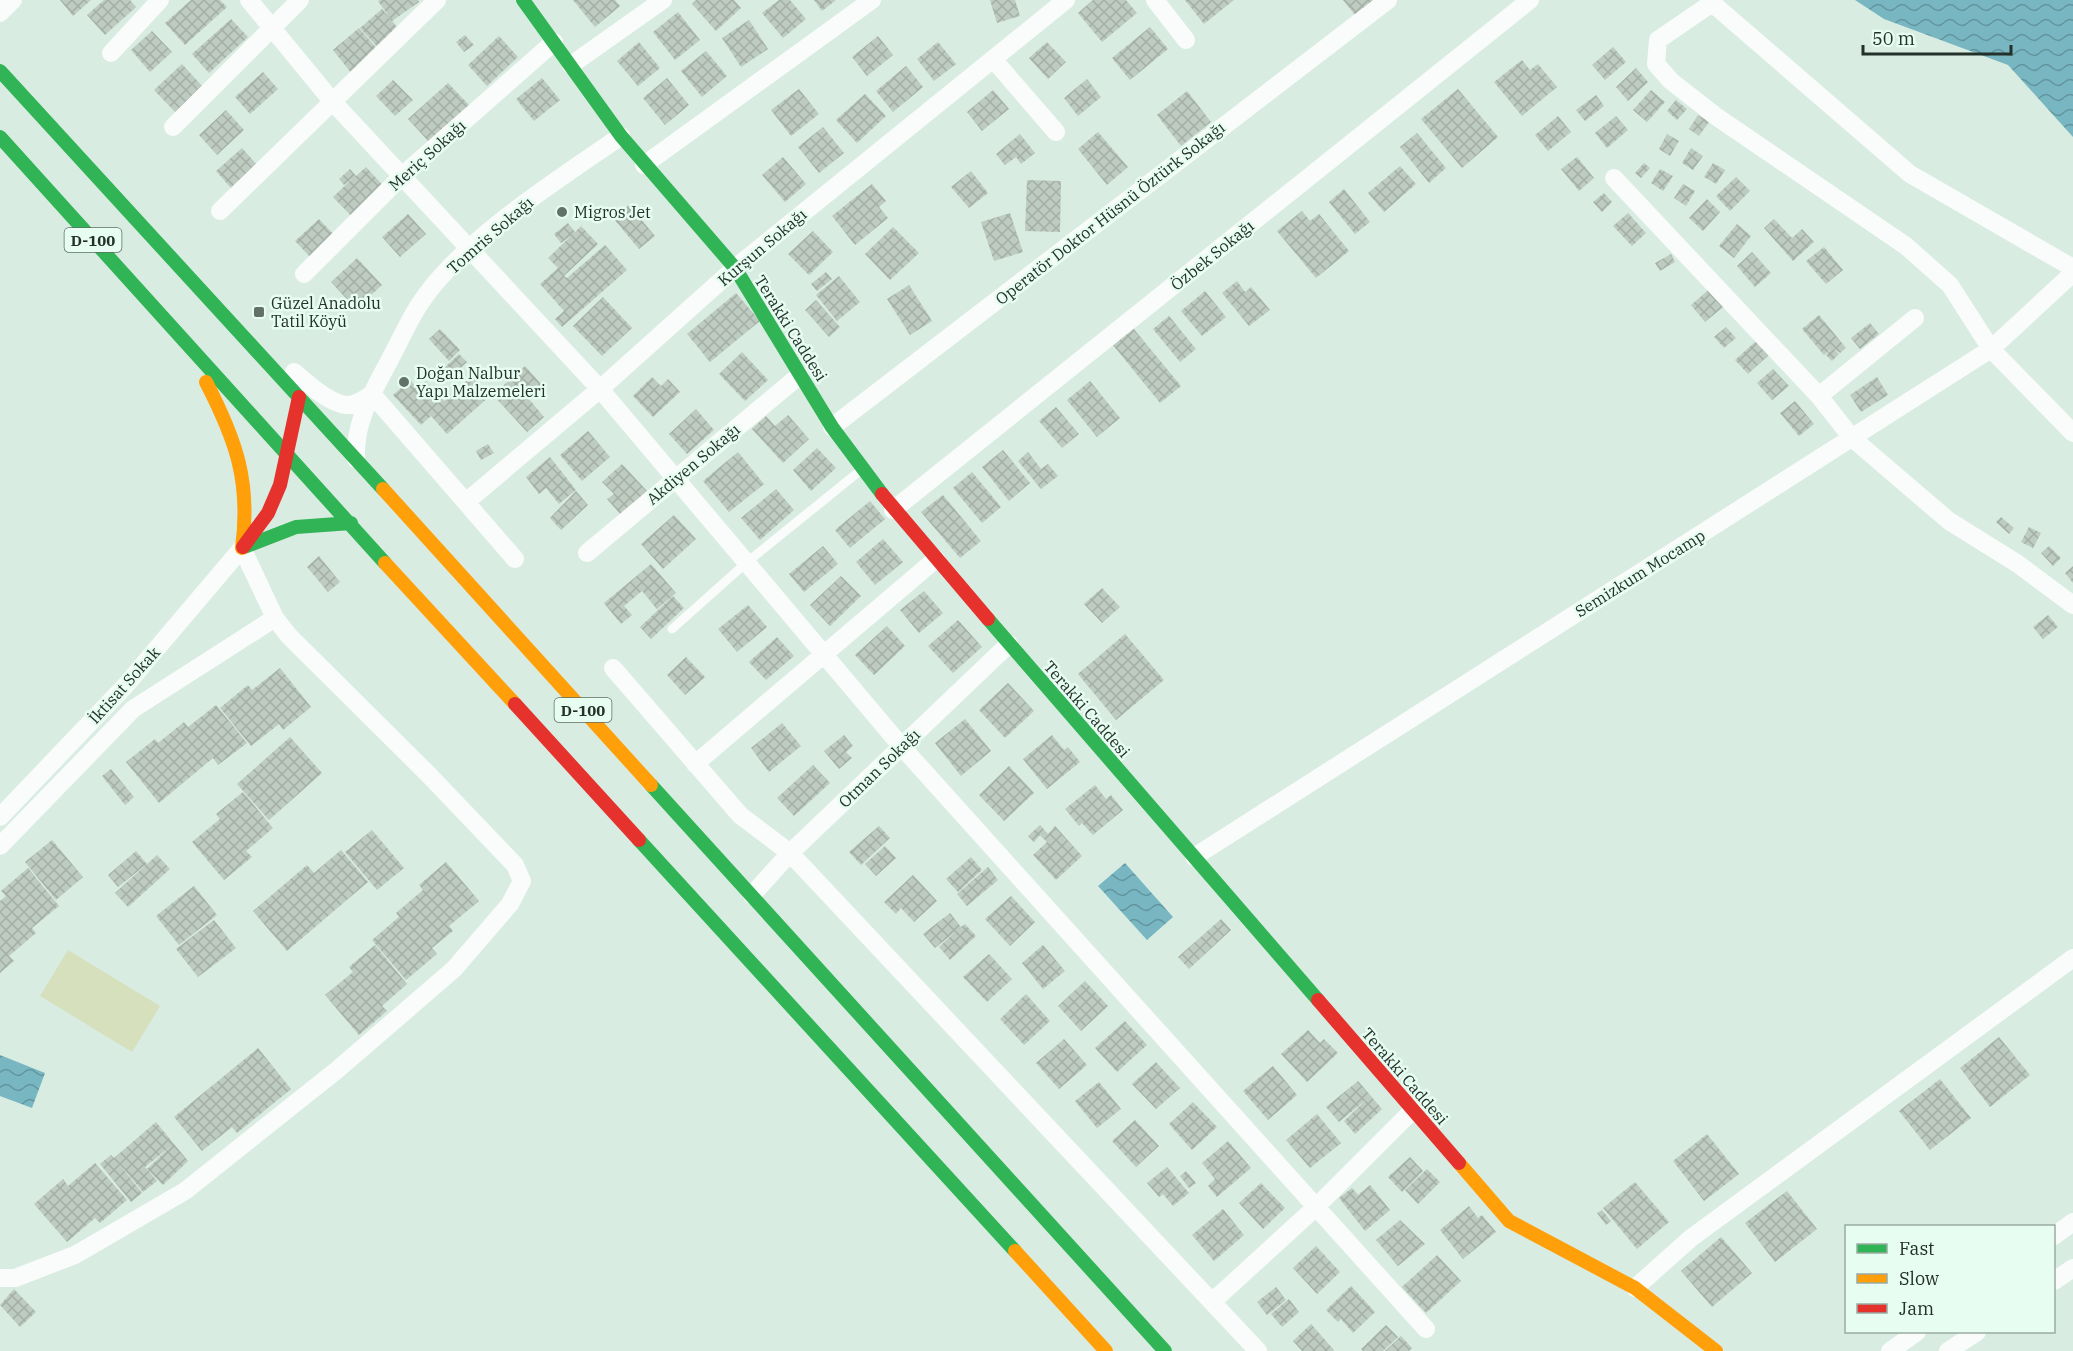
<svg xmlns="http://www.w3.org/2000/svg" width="2073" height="1351" viewBox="0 0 2073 1351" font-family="'IBM Plex Serif',serif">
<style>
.pitch{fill:#d6e0bd}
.water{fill:url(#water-waves)}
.building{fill:url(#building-cross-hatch)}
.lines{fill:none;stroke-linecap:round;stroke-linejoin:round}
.lane{stroke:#f9fcfb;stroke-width:9}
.street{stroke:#f9fcfb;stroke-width:18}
.fast{stroke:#30b455;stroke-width:14}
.slow{stroke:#ff9f0a;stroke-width:14}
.jam{stroke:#e5322d;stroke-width:14}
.poi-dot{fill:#62726a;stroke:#e8fdf2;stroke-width:2}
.labels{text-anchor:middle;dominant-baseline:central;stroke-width:5;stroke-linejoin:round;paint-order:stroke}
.shield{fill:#e8fdf2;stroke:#5e6e66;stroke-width:1.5}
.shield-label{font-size:15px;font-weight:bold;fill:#23312a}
.street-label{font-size:16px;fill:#23312a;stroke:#e8fdf2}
.poi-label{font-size:16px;fill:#23312a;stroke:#e8fdf2;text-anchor:start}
</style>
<defs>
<pattern id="water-waves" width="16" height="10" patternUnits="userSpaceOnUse" patternTransform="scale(1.5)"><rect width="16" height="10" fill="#78b7c2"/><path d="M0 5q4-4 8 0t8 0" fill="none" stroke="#62959e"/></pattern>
<pattern id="building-cross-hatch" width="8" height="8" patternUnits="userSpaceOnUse" patternTransform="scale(1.5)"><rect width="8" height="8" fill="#becbc0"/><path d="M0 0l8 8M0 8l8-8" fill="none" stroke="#a3afa5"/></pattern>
</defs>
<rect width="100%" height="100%" fill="#d8ece2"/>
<path class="pitch" d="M68,950L160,1006L132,1052L40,996Z"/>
<path class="water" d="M1855,0H2073V137L2008,65L1884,19Z
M1125,863L1173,917L1147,940L1098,886Z
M0,1055L45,1073L32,1108L0,1096Z"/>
<path class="building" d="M60,0H91L73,16Z
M104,0H130L136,7L105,35L87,15Z
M191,0H220L227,7L185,45L165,23Z
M380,0H418L419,2L392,21L378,1Z
M573,0H615L620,6L595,27Z
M696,0H734L741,8L716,31L692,4Z
M779,0H790L806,19L783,38L762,13Z
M814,0H836L822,11Z
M990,0H1015L1020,16L997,23Z
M1093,0H1126L1137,13L1102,42L1078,13Z
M1185,0H1234L1204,24Z
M1343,0H1374L1355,15Z
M382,9L402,33L381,51L360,28Z
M678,12L700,40L675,60L653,32Z
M231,19L248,37L209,73L192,54Z
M749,20L768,49L741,67L722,38Z
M1150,27L1168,49L1130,80L1112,58Z
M359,28L379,51L352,74L333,50Z
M152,31L172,52L150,72L131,50Z
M465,35L474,45L464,52L456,42Z
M499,36L518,57L487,86L468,65Z
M878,36L893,55L867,76L852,57Z
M639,42L660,68L638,86L617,61Z
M938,42L956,64L934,81L917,59Z
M1047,42L1066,62L1048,79L1029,58Z
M1613,47L1626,62L1605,80L1592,65Z
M706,51L727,76L702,97L681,71Z
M1522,60L1530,70L1538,64L1557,87L1522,116L1494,82Z
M182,64L203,87L175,112L154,90Z
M906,66L923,87L893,112L876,91Z
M1636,68L1648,82L1628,101L1616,87Z
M263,72L278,89L250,114L235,97Z
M542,78L560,100L534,121L516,99Z
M667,78L689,105L665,125L643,98Z
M1087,79L1101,97L1078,116L1064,98Z
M393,80L413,100L395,116L376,96Z
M448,83L471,107L431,144L408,119Z
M799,89L819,114L791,136L771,110Z
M1458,89L1498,137L1462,168L1421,119Z
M993,90L1009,109L982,131L967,112Z
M1651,90L1665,102L1647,122L1633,110Z
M1187,91L1211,122L1181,146L1157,115Z
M865,94L886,116L857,143L836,120Z
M1596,95L1604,106L1585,121L1576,110Z
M1676,100L1687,109L1677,120L1667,111Z
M226,110L244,130L217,155L199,135Z
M1698,115L1709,122L1699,136L1689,129Z
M1558,116L1571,132L1548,151L1535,135Z
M1616,116L1628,130L1607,148L1595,133Z
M823,127L844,153L819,173L798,147Z
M1098,132L1128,167L1107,185L1078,149Z
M1417,133L1446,168L1429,183L1400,147Z
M1020,134L1035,153L1021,164L1016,157L1005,165L996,154Z
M1667,134L1679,141L1670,156L1659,149Z
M242,148L257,165L231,188L216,171Z
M1691,148L1703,156L1693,170L1682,163Z
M783,157L806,184L785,202L762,175Z
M1577,157L1594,178L1579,191L1561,169Z
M1644,163L1650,168L1641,178L1635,173Z
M1713,163L1725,170L1716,184L1704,177Z
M1400,166L1416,184L1384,212L1368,193Z
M366,167L387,190L355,220L333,197L354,177L344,185L339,179L350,169L356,176Z
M1660,169L1673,176L1663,191L1651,183Z
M971,171L988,193L969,208L951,187Z
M1736,177L1750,191L1730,211L1716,196Z
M1027,180L1061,181L1060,232L1025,231Z
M872,184L886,201L879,207L888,218L855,245L832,216Z
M1683,184L1695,191L1686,206L1674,198Z
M1344,189L1370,222L1355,234L1329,202Z
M1604,193L1612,202L1602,212L1593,202Z
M1707,199L1720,212L1703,231L1689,218Z
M629,205L655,236L639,249L613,218Z
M1302,211L1310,221L1319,214L1349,251L1316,278L1277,231Z
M1010,213L1023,252L994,261L981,222Z
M1628,213L1646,233L1632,246L1613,226Z
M408,214L426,234L400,257L382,237Z
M319,219L338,239L314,261L295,241Z
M1774,219L1792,238L1802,229L1814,242L1793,261L1764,228Z
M568,223L575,232L581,226L598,244L564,276L567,278L605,245L627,270L562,327L555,319L564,311L540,284L558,268L548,258L572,235L561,243L554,234Z
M1737,224L1751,236L1734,258L1719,246Z
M893,227L919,253L890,280L865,254Z
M813,231L833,252L809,275L788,254Z
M1824,247L1843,270L1826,284L1806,261Z
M1752,252L1771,273L1755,287L1737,266Z
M1671,254L1675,262L1660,271L1655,263Z
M357,258L382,285L356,309L331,282Z
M826,272L832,279L817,291L811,284Z
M839,276L860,302L837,321L816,295Z
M1237,281L1245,292L1251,287L1270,310L1249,326L1222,293Z
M909,285L932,321L910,335L887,299Z
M1713,286L1728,303L1705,322L1691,305Z
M1205,291L1226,317L1202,336L1181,311Z
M736,293L760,321L710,362L687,334Z
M603,297L632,328L602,356L573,326Z
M816,300L840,327L829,337L805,310Z
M1819,315L1846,348L1840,353L1833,348L1839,354L1832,361L1826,355L1831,349L1824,355L1802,329Z
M1169,316L1196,349L1180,362L1153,329Z
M1870,323L1879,334L1860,349L1851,338Z
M1726,327L1736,338L1724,348L1714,337Z
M1133,328L1181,386L1160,403L1113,345Z
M440,329L460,350L449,361L429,339Z
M1756,341L1769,355L1748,374L1735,360Z
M742,352L768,380L745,401L719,374Z
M459,354L467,362L452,376L444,368Z
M525,366L543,386L529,399L544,417L527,432L493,395Z
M1773,369L1789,386L1772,400L1757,383Z
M472,376L490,396L447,434L431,416L421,425L393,395L410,380L418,389L426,381L444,401Z
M652,377L661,386L668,379L680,392L653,417L633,396Z
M1877,377L1888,395L1861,412L1850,395Z
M1090,381L1120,418L1097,437L1067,400Z
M1795,401L1814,424L1799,436L1780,413Z
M1056,407L1079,434L1062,448L1039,421Z
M696,409L714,430L687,454L669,434Z
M788,415L809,439L783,463L752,429L766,416L775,426Z
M588,431L610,457L582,481L560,455Z
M488,444L494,453L481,460L476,451Z
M817,448L836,468L811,491L793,470Z
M1003,450L1030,483L1009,501L982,467Z
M738,452L764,484L729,512L703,481Z
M1028,452L1041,469L1048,464L1058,476L1041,489L1018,461Z
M550,457L576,490L559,504L546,488L539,494L526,477Z
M622,464L647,491L621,515L607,499L614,494L602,482Z
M972,472L1001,507L982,523L953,488Z
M776,489L794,510L760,540L741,518Z
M576,491L588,505L561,530L550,518Z
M943,495L981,541L960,558L921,512Z
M870,501L885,519L850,548L835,530Z
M674,515L696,539L663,569L641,544Z
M2001,517L2014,528L2009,534L1996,522Z
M2029,527L2041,533L2033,548L2021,542Z
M883,539L903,562L875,585L856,562Z
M823,546L838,564L804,592L789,574Z
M2049,546L2061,558L2053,566L2041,553Z
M319,556L340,582L328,592L307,567Z
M651,564L676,593L657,609L642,591L624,606L632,615L621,624L604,603Z
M2073,566V583L2065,573Z
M841,576L861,596L830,626L810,605Z
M1102,588L1120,607L1102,623L1084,604Z
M924,591L943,613L919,633L900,610Z
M673,596L684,608L651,639L640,627Z
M748,605L767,627L737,652L718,629Z
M2048,615L2058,627L2043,639L2033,627Z
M958,620L982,647L953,673L928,646Z
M887,626L905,646L874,675L855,655Z
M1125,634L1164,680L1116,720L1078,674Z
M777,637L794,656L766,680L749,662Z
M686,657L705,677L685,695L667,675Z
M280,668L311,707L283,730L279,724L251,746L220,708L248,685L252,690Z
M1008,683L1034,711L1005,738L979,710Z
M216,705L247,743L218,765L213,758L159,803L126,762L155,739L158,743L184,722L188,727Z
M965,719L991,751L961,776L935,743Z
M782,723L801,746L769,772L751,748Z
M844,735L853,746L846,752L852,758L839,769L824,751Z
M1052,735L1064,750L1068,747L1080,762L1047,789L1023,759Z
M290,737L322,773L269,820L237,784Z
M813,765L830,783L794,816L777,798Z
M1009,766L1034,793L1004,821L979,795Z
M111,769L134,797L125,805L102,776Z
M1095,785L1106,799L1111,795L1123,810L1093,835L1082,823L1079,826L1065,809Z
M243,792L273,828L246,851L252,857L224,880L192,842L220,819L216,814Z
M1040,825L1048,834L1055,826L1082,856L1056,880L1033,855L1047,842L1040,835L1034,842L1028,836Z
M879,826L890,838L861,865L849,852Z
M372,830L404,868L377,890L345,852Z
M52,840L83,877L56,900L25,862Z
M885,846L896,858L876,876L865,864Z
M341,850L368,882L287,951L253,911L307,865L314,873Z
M136,851L147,864L118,887L108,875Z
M157,855L170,869L128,907L115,893Z
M971,857L982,870L958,892L946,879Z
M446,862L479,901L449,926L453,931L432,948L437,954L406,980L372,940L399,917L396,913L423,890L419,885Z
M988,867L998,880L967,906L957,894Z
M28,868L59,906L32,928L36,933L9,956L14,961L0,973V901L6,896L1,891Z
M913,875L937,901L914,922L901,908L896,914L884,902Z
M194,886L217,915L179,945L156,916Z
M1011,896L1035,922L1010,946L985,919Z
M950,913L961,927L965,924L976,936L950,960L939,947L956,931L935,948L923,934Z
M1221,919L1231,930L1189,969L1178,957Z
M214,920L236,948L198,977L176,949Z
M375,945L407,984L382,1006L387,1011L359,1035L325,995L353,972L349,967Z
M1043,945L1065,971L1043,989L1022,963Z
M989,954L1012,979L987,1002L963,977Z
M1085,981L1108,1006L1081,1031L1058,1006Z
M1026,994L1050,1021L1024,1045L1000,1019Z
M1125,1021L1147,1045L1117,1072L1095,1048Z
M1308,1030L1320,1043L1324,1039L1338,1053L1307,1082L1281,1054Z
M1999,1037L2030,1075L1990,1107L1960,1068Z
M1064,1039L1087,1065L1059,1089L1036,1063Z
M258,1048L291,1089L237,1133L232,1127L202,1151L174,1117Z
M1156,1062L1180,1088L1156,1109L1132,1084Z
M1273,1066L1297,1095L1268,1120L1243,1091Z
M1940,1079L1971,1118L1930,1150L1899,1111Z
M1358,1081L1382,1109L1355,1134L1344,1121L1367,1099L1339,1122L1326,1107Z
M1099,1082L1121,1109L1097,1128L1075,1101Z
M1193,1102L1217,1127L1192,1150L1169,1124Z
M1317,1114L1341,1143L1310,1168L1286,1140Z
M1135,1120L1159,1146L1136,1167L1112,1141Z
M156,1122L188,1161L163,1185L147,1169L171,1146L145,1167L157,1181L143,1192L117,1161L142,1193L131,1202L100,1164L111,1155L114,1158Z
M1707,1134L1739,1174L1704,1201L1673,1161Z
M1228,1141L1251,1168L1217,1197L1208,1186L1215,1179L1202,1163Z
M1410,1157L1423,1171L1402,1192L1388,1177Z
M95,1163L127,1200L100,1223L95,1218L67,1242L34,1204L63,1179L68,1186Z
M1167,1167L1189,1193L1173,1206L1163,1194L1159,1197L1147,1183Z
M1427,1169L1440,1182L1418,1204L1405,1190Z
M1186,1171L1196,1183L1189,1188L1180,1176Z
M1635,1182L1669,1222L1637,1249L1603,1208Z
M1261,1183L1285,1208L1263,1229L1239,1203Z
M1370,1185L1390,1210L1365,1231L1339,1198L1352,1188L1358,1195Z
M1787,1191L1817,1229L1775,1262L1745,1223Z
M1469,1206L1478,1218L1482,1215L1496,1232L1463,1259L1440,1230Z
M1223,1209L1244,1235L1214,1261L1192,1235Z
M1602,1210L1611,1221L1606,1225L1597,1213Z
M1400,1220L1425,1244L1398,1266L1376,1240Z
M1721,1237L1752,1273L1712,1307L1681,1271Z
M1316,1246L1340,1272L1317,1294L1293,1268Z
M1437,1255L1461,1281L1426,1313L1402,1287Z
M1351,1286L1375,1312L1353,1333L1341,1319L1338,1322L1326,1310Z
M1276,1287L1286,1300L1267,1315L1257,1302Z
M14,1289L36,1312L20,1327L0,1305Z
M1289,1299L1299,1312L1282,1327L1271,1314Z
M1311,1324L1334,1350L1333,1351H1302L1293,1341Z
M1386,1325L1398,1337L1383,1351H1363L1361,1349Z
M1401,1336L1412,1348L1409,1351H1385Z"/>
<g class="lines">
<path class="lane" d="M672,629L746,563L861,470"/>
<path class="street" d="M249,0L332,101L600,389L902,747L1426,1329
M1155,0L1186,40
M0,13L13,0
M111,53L160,0
M993,59L1056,132
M571,65L663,0
M173,127L300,0
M644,165L872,0
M1614,178L1819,396L1852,438L1949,521L2018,564L2073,605
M220,211L437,0
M2073,268L1910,174L1712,3L1658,40L1656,64L1671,81L1717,117L1906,246L1950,285L1991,349L2073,433
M304,274L403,175L554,42
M294,372C308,383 328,403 346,405C356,406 364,399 372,394
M372,394L515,559
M1819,396L1915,318
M832,427L1388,0
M356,459C354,424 371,395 387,365C398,345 407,324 419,305C461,240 558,180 621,136
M466,502L600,389L735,268L1066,0
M893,510L1530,0
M587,553L800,375
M613,668L740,815L790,853L1258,1351
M695,764L936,559
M0,817L125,686L242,548L275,618L289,636L428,774L515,865L522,881L510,904L454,969L337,1070L185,1191L75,1255L15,1278H0
M0,846L133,709L275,618
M1194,857L1991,349L2073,273
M752,895L790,853L1009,644
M2054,1236L2073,1222
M2054,1281L2073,1268
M1635,1288L1691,1238L2073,958
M1212,1302L1316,1207L1413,1110
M1890,1351L1917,1332
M1948,1351L1977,1332"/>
<path class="fast" d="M523,0L621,136L735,268L832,427L882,494
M0,71L383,489
M0,137L385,563
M244,547L296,527L351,523
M988,619L1318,1000
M651,785L1165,1351
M639,840L1015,1251"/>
<path class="slow" d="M206,382C236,440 251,482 242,548
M383,489L651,785
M385,563L515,704
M1459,1163L1509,1221L1635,1288L1716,1351
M1015,1251L1106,1351"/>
<path class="jam" d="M882,494L988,619
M243,547L268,513L280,485L299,397
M515,704L639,840
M1318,1000L1459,1163"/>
</g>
<g class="poi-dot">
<circle cx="562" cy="212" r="6"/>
<rect x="253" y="306" width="12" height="12" rx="3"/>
<circle cx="404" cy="382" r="6"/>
</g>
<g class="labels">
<g class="shield">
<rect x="64.5" y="228" width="57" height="24" rx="4.5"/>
<rect x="554.5" y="698" width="57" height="24" rx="4.5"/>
</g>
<g class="shield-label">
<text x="93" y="240">D-100</text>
<text x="583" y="710">D-100</text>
</g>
<g class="street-label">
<text transform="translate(427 155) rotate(-42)">Meriç Sokağı</text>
<text transform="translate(1110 213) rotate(-38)">Operatör Doktor Hüsnü Öztürk Sokağı</text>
<text transform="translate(490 235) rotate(-41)">Tomris Sokağı</text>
<text transform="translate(762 247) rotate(-40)">Kurşun Sokağı</text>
<text transform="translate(1212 255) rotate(-39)">Özbek Sokağı</text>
<text transform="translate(791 328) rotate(58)">Terakki Caddesi</text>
<text transform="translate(693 464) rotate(-40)">Akdiyen Sokağı</text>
<text transform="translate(1640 573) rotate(-32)">Semizkum Mocamp</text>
<text transform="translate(124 685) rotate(-48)">İktisat Sokak</text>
<text transform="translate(1087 709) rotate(49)">Terakki Caddesi</text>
<text transform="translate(879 768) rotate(-44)">Otman Sokağı</text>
<text transform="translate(1405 1076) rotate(49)">Terakki Caddesi</text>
</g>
<g class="poi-label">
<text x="574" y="212">Migros Jet</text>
<text x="271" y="303">Güzel Anadolu<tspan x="271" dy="18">Tatil Köyü</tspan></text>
<text x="416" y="373">Doğan Nalbur<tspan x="416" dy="18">Yapı Malzemeleri</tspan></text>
</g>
</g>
<rect x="1845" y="1225" width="210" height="108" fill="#e8fdf2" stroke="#99aba2" stroke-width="1.5"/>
<rect x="1857" y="1244" width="30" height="9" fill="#30b455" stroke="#99aba2" stroke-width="1.5"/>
<text x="1899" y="1255" font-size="18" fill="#23312a">Fast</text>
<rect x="1857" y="1274" width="30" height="9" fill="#ff9f0a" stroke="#99aba2" stroke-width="1.5"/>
<text x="1899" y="1285" font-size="18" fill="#23312a">Slow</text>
<rect x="1857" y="1304" width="30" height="9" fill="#e5322d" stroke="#99aba2" stroke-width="1.5"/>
<text x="1899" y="1315" font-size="18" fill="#23312a">Jam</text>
<path d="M1863 45v9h148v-9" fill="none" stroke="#23312a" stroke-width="3"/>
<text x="1872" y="45" font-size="18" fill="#23312a" stroke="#e8fdf2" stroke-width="4.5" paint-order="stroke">50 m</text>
</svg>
